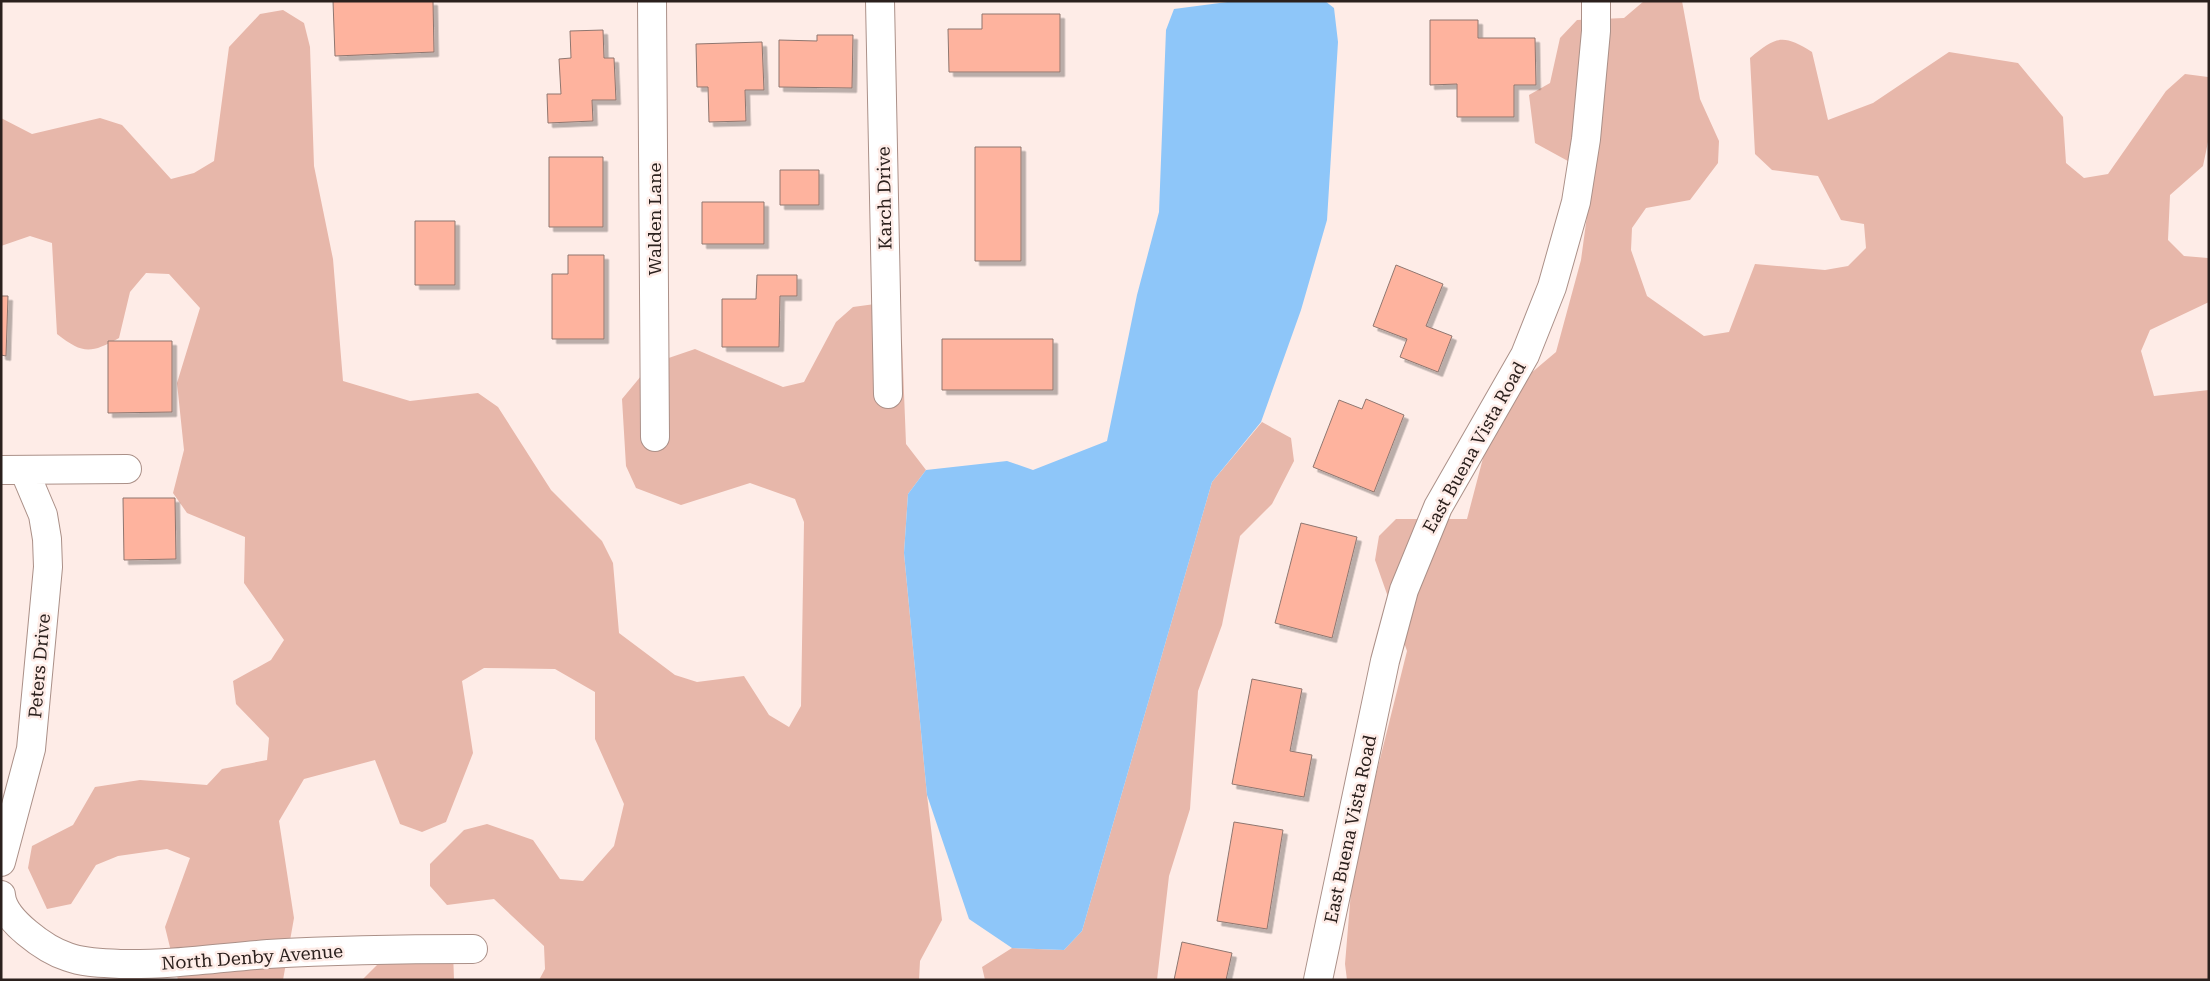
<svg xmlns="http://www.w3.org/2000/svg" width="2210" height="981" viewBox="0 0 2210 981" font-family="'Roboto Serif',serif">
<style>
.green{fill:#e7b7aa}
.water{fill:#8ec6f9}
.building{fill:#feb39e;stroke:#8f766f;filter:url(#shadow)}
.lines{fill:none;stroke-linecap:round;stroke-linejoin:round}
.street-casing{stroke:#ab9088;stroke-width:30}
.street{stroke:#fff;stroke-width:28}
.labels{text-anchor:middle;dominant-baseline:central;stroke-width:5;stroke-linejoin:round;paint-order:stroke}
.street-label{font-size:18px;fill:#2b201d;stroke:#feece7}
</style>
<defs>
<filter id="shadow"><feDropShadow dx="4.5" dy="4.5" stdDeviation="0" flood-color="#0004"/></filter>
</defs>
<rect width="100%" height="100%" fill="#feece7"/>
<path class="green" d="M1644,1H1682L1700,99L1719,141L1718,163L1690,200L1646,208L1632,228L1631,250L1647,296L1704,336L1729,332L1755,264L1825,270L1848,266L1866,248L1864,224L1841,220L1818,176L1772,170L1755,154L1750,58C1776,36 1783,34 1812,52L1828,120L1873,103L1949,52L2018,63L2063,117L2066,163L2084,178L2108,174L2166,91L2185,74L2208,77L2209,137L2203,166L2170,195L2168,240L2184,256L2208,258L2209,302L2150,330L2141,351L2154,396L2209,390V980H1347L1345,964L1353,867L1407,651L1375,560L1379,536L1396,519H1467L1498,401L1556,352L1581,260L1591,186L1577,166L1535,143L1529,95L1550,83L1560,38L1577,20L1624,18Z
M283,10L304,23L310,47L314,166L333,259L343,381L410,401L478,393L498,407L551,490L602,541L613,563L619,633L675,675L697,682L744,676L769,715L789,727L801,706L804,522L795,499L750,483L681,505L636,488L626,466L622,399L651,364L695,349L783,387L804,382L836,322L853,307L875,304L895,319L902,342L906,444L926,470L908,494L904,553L927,795L942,920L920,961L919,980H539L545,969L544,946L494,899L447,905L430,886V864L464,830L487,824L533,840L560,879L583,881L614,846L624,804L595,739V692L555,669L484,668L462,681L473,753L446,822L422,832L400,824L375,760L304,779L279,821L294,918L283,980H178L165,927L190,858L167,849L118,856L96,865L71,904L47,909L28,868L32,846L73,825L95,787L140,780L207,785L222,769L267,760L269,738L236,704L233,681L271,660L284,640L244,583L245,537L187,513L173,493L184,450L177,383L200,308L169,274L146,273L130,292L119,338C90,354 83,354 57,334L52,243L30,236L1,246V118L32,134L100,118L122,125L171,179L194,173L214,161L229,47L260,14Z
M1262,422L1291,438L1294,461L1272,504L1240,536L1222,625L1198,691L1190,809L1169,876L1157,980H985L982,967L1012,948L1064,950L1082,931L1212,482Z
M434,935L453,951L454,980H362L391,951Z"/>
<path class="water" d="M1235,1H1325L1334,8L1338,42L1327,220L1301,310L1261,422L1212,482L1082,931L1064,950L1012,948L969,919L927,795L904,553L908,494L926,470L1007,461L1033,470L1107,441L1137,295L1159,212L1166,30L1174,9Z"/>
<path class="building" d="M333,1H433L434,52L335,56Z
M982,14H1060V72H949L948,29H982Z
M1430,20H1478V38H1535L1536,85H1514V117H1457V84L1430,85Z
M603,30L604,58H614L616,100H592L593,121L548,123L547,94H561L559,59L571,58L570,31Z
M817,35H853L852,88L779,87V40L817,41Z
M762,42L764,90H745L746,121L709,122L708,87H697L696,44Z
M975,147H1021V261H975Z
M549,157H603V227H549Z
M780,170H819V205H780Z
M702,202H764V244H702Z
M415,221H455V285H415Z
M568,255H604V339H552V274H568Z
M1396,265L1443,284L1426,326L1452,336L1438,372L1400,357L1407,339L1373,326Z
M757,275H797V296H780L779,347H722V299H756Z
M1,296H8L6,356L1,355Z
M942,339H1053V390H942Z
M108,341H172V412L108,413Z
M1366,399L1404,415L1374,492L1313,467L1339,400L1362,409Z
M123,498H175L176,559L124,560Z
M1301,523L1357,537L1332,638L1275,623Z
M1252,679L1302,689L1290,751L1312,755L1304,797L1232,784Z
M1234,822L1283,830L1267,929L1217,921Z
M1182,942L1232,953L1226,980H1174Z"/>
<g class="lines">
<g class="street-casing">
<path id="street" d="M652,1L655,437
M880,1L888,394
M1,470L127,469
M1,862L31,749L48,567L47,539L43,515L24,470
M1,895C3,920 46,950 68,957C84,963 103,963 120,964C170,965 219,958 268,954C337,950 405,949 473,949
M1318,980L1385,661L1404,590L1438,507L1525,355L1552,287L1576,202L1586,139L1596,31V1"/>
</g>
<use href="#street" class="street"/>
</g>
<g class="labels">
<g class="street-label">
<text transform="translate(884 198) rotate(-91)">Karch Drive</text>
<text transform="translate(654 219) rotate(-90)">Walden Lane</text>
<text transform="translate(1474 447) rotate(-61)">East Buena Vista Road</text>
<text transform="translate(39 666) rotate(-85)">Peters Drive</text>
<text transform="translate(1350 829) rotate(-78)">East Buena Vista Road</text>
<text transform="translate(252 957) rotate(-4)">North Denby Avenue</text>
</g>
</g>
<rect width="2210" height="981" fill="none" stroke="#2b201d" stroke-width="5"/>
</svg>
